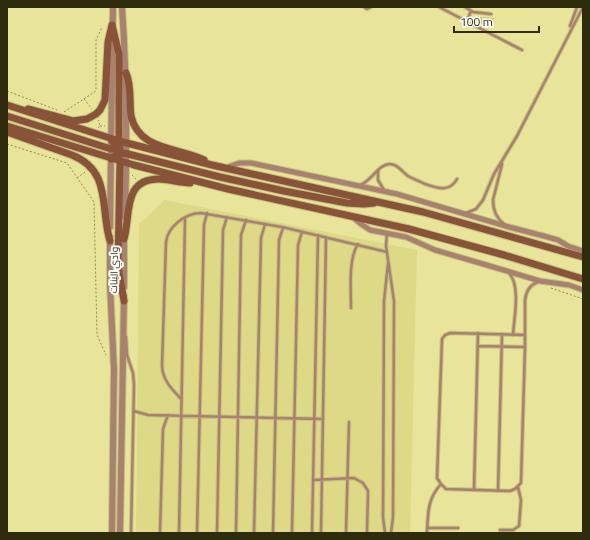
<svg xmlns="http://www.w3.org/2000/svg" width="590" height="540" viewBox="0 0 590 540" font-family="'Titillium Web',Cairo,sans-serif">
<style>
.built{fill:#ded986}
.green{fill:#c8c267}
.lines{fill:none;stroke-linecap:round;stroke-linejoin:round}
.service-casing{stroke:#c7c380;stroke-width:4.5}
.minor-casing{stroke:#c7c380;stroke-width:7}
.tertiary-casing{stroke:#c7c380;stroke-width:8}
.secondary-casing{stroke:#c7c380;stroke-width:9}
.path{stroke:#8f8c56;stroke-width:1;stroke-dasharray:2 2;stroke-linecap:butt}
.service{stroke:#a88170;stroke-width:2.5}
.minor{stroke:#a88170;stroke-width:5}
.tertiary{stroke:#a88170;stroke-width:6}
.secondary{stroke:#89533a;stroke-width:7}
.labels{text-anchor:middle;dominant-baseline:central;stroke-width:4;stroke-linejoin:round;paint-order:stroke}
.street-label{font-size:10px;fill:#2e2c0d;stroke:#fff}
</style>
<rect width="100%" height="100%" fill="#e8e499"/>
<path class="built" d="M165,200L417,250L410,533H136L139,224Z"/>
<path class="green" d="M475,17L494,18L490,28L474,20Z"/>
<g class="lines">
<g class="service-casing">
<path id="service" d="M364,7L367,9L371,7
M439,7L522,50
M465,7L473,12L491,14
M467,21L471,11
M570,26L577,7
M502,164L493,200C493,210 496,218 504,224
M378,170V180L384,190
M360,185C372,181 378,164 390,164C398,164 402,172 408,176C413,179 419,181 425,184C437,188 449,193 457,179
M466,213L476,209L483,200L494,174L517,136L583,7
M387,233L386,246L394,301L393,517L391,533
M509,273C521,286 514,318 513,335
M351,308C351,290 348,259 358,244
M525,335L450,333L445,335L442,339L437,478L441,484L446,489L510,491L515,489L521,483L525,347V300C526,292 529,285 538,282
M126,337L127,355L133,373L134,385L131,533
M478,346L525,347
M181,399C172,389 163,381 162,366L166,242C168,226 186,213 201,213L282,227L387,252
M134,411L148,415L323,419
M313,480L354,478L363,483L368,491L367,533
M474,490L478,333
M498,491L502,334
M427,528H458
M500,530H513L519,526L521,500L518,487
M160,533L163,429L168,415
M179,533L185,219
M197,533L204,225L207,213
M217,533L223,230L227,217
M236,533L241,235L246,220
M254,533L261,238L265,224
M273,533L279,240L283,228
M292,533L298,245L302,232
M312,533L318,235
M321,533L326,237
M346,533L349,422
M385,533L383,517L384,301L388,264
M427,533C428,515 427,499 441,484"/>
</g>
<g class="minor-casing">
<path id="minor" d="M225,168L239,163H251L397,194L509,227L544,236L558,240L568,246L583,251
M354,218L361,224L370,230L406,237L435,250L507,271L540,281L569,285L583,290"/>
</g>
<g class="tertiary-casing">
<path id="tertiary" d="M122,7C127,77 127,147 125,217
M110,227L113,7
M110,237V285L114,369L112,533
M124,287V234
M120,533L124,296"/>
</g>
<g class="secondary-casing">
<path id="secondary" d="M112,25L119,54V144
M126,73C132,87 129,101 131,116C139,151 178,147 204,160
M7,105L119,141L212,165L423,212L583,257
M28,109L73,121L87,119L96,114L100,110L105,100L108,42L112,25
M7,116L111,149L120,148
M7,126L134,165L228,189L409,229L504,255L583,279
M7,132L72,155C112,171 100,208 110,241
M111,139L117,149L120,161L118,267L124,301
M111,159L116,155L124,153L220,177L284,191L347,203L364,204L374,203
M124,239C131,215 122,179 159,179C169,179 179,183 190,183"/>
</g>
<path class="path" d="M7,91L57,110
M84,99L92,109
M64,112L96,91V40L102,27
M100,126H105
M98,128L100,126L98,120
M7,144L67,163L94,202L97,335L106,355
M132,175L136,179
M77,178L85,172
M551,288L583,299"/>
<use href="#service" class="service"/>
<use href="#minor" class="minor"/>
<use href="#tertiary" class="tertiary"/>
<use href="#secondary" class="secondary"/>
</g>
<g class="labels">
<g class="street-label">
<text transform="translate(114 270) rotate(-89)">وادي البنات</text>
</g>
</g>
<rect width="590" height="540" fill="none" stroke="#2e2c0d" stroke-width="16"/>
<path d="M454 26v6h85v-6" fill="none" stroke="#2e2c0d" stroke-width="2"/>
<text x="460" y="26" font-size="12" fill="#2e2c0d" stroke="#ffffff" stroke-width="3" paint-order="stroke">100 m</text>
</svg>
